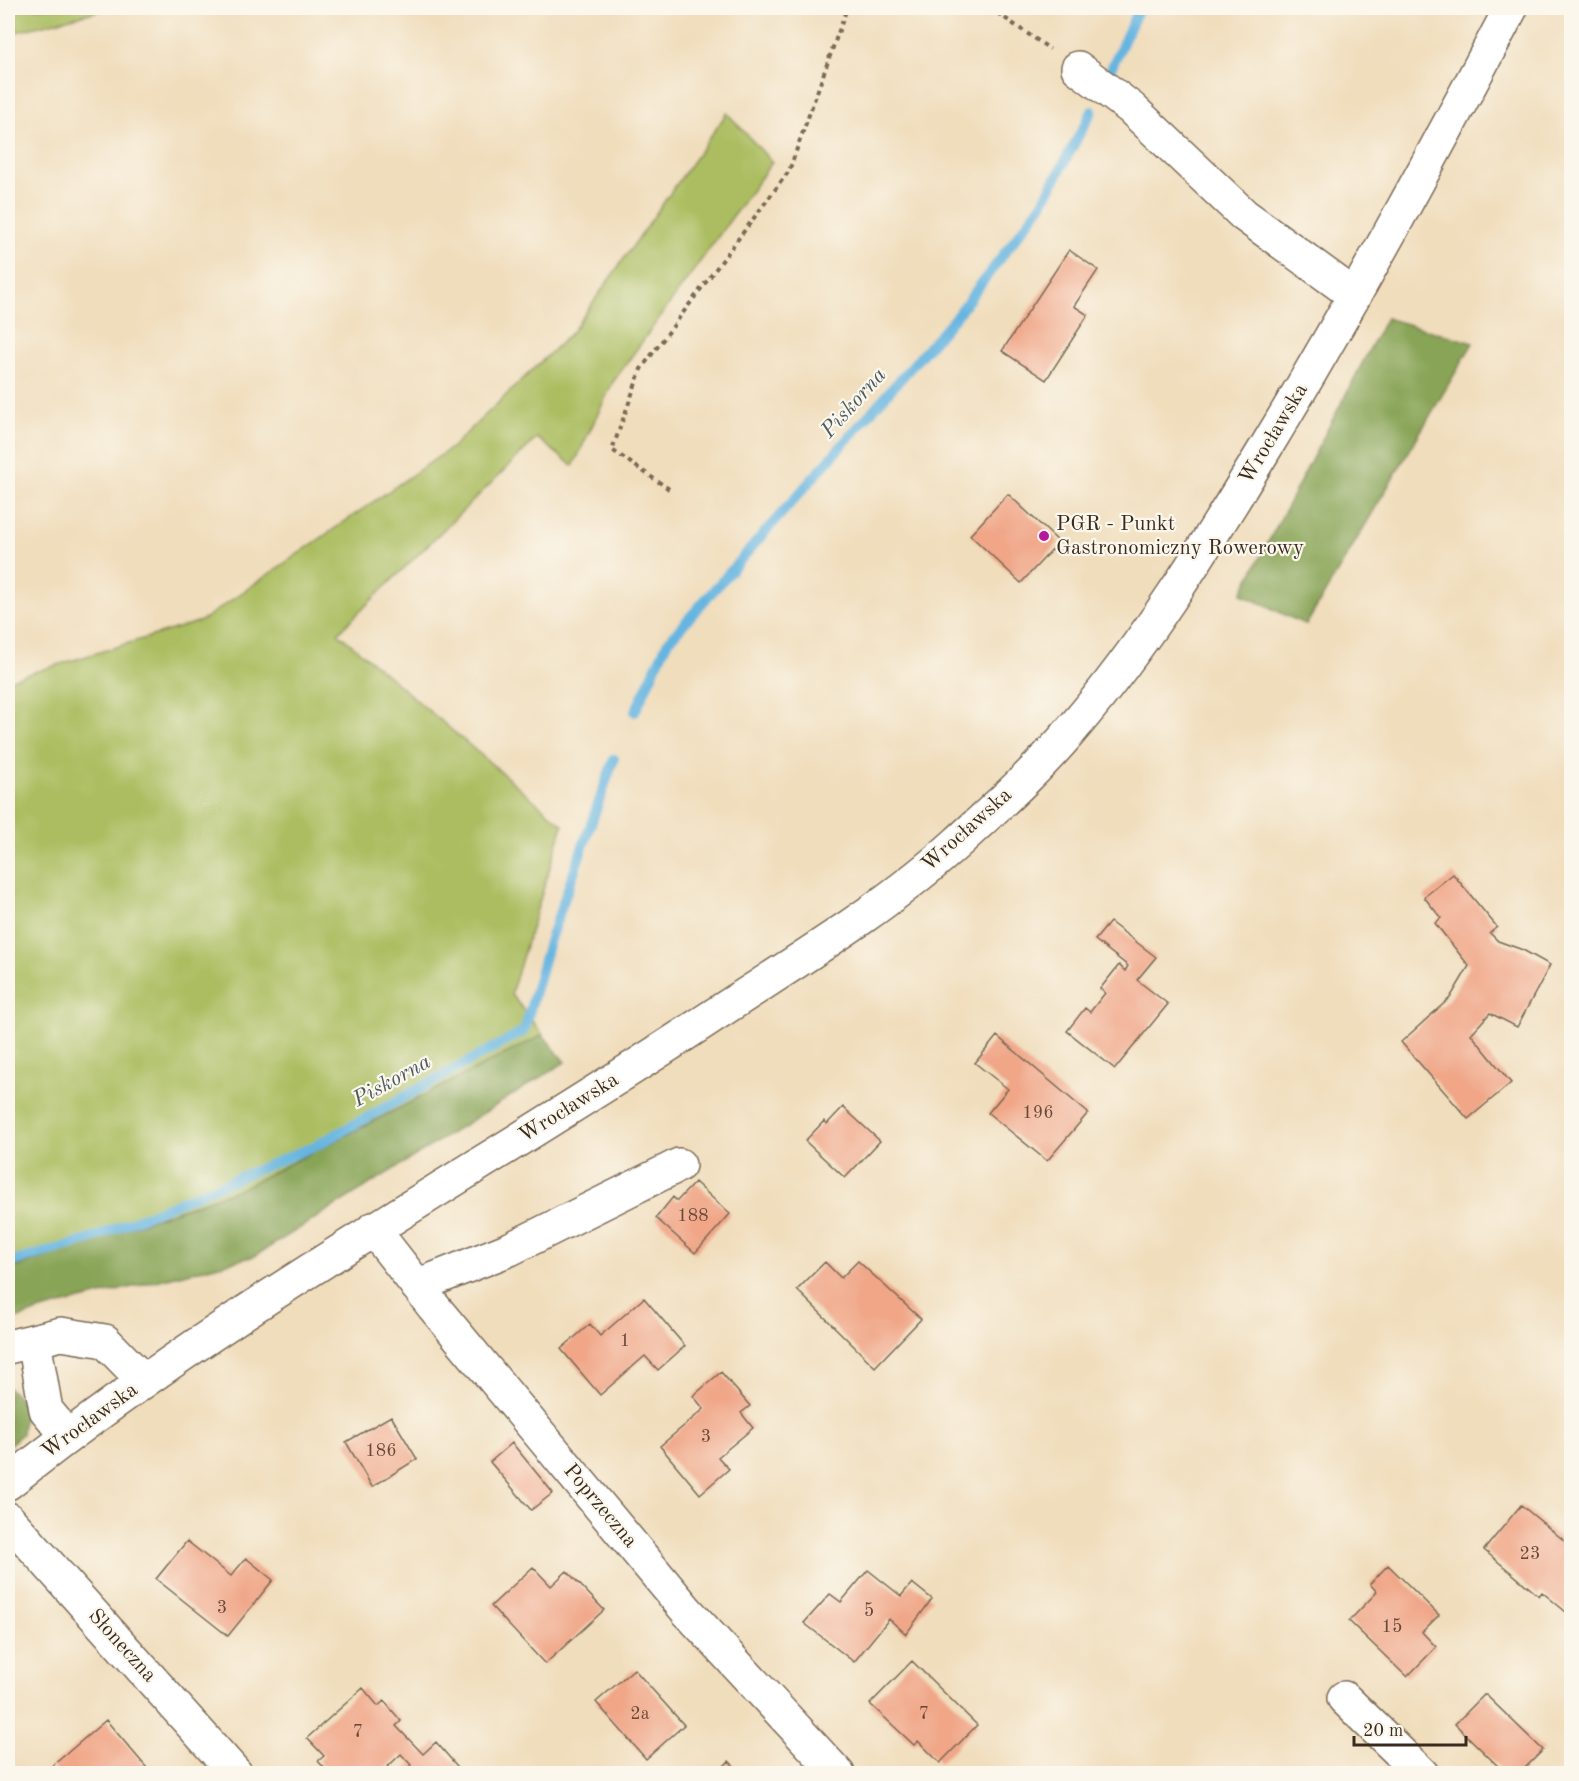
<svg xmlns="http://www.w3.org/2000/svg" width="1579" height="1781" viewBox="0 0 1579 1781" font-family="'Old Standard TT',serif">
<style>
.green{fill:#abbd61;stroke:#737440;stroke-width:1.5}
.forest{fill:#88a457;stroke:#62673a;stroke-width:1.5}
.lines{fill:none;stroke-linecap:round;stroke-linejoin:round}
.stream{stroke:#66b5e0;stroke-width:10}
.building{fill:#f0a687}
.minor-casing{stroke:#7a6955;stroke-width:36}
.major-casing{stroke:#7a6955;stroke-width:36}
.path{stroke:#7a6955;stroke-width:4;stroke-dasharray:4.5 4.5;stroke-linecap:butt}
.minor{stroke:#fff;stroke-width:33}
.major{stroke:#fff;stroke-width:33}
.poi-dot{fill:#b5179e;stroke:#fbf7ec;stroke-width:2}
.labels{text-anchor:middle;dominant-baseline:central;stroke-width:4.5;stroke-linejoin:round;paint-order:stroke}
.number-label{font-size:18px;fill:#684938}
.street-label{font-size:21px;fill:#3b2a1e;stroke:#fbf7ec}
.poi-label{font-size:21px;fill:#3b2a1e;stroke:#fbf7ec;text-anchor:start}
.water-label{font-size:22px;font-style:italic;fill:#4a5b62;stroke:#fbf7ec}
</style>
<rect width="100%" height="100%" fill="#fbf7ec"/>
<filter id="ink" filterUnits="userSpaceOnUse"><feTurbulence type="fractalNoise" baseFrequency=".0167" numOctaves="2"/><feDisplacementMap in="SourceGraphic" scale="12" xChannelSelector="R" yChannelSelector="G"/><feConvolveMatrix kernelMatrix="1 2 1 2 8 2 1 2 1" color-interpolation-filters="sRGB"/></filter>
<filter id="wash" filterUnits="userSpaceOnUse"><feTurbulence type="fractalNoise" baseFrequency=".008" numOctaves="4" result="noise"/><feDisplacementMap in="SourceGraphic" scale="24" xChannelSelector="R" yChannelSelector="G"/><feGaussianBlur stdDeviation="1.35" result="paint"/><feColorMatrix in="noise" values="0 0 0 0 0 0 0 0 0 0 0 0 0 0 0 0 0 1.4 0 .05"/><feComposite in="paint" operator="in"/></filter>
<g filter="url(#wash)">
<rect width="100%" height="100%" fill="#f0ddbc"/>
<path class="green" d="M8,8H110L8,34Z
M727,113L772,162L613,382L573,466L537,438L338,633L563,825L511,994L543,1035L242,1188L8,1270V680L201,621L451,448L572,332Z"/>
<path class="forest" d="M1386,318L1473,343L1306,625L1241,594Z
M543,1035L565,1062L255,1256L41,1310L8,1322V1270L242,1188Z
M8,1387L25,1405L22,1434L8,1446Z"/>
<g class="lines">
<path class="stream" d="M1109,73L1139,8
M635,712L667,643L958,314L1042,204L1092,111
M8,1263L85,1241L317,1145L524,1031L549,942L614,759"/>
</g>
<g id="blocks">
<path class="building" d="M1069,250L1098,270L1074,306L1088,315L1046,380L1002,351Z
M1008,494L1059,542L1021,583L970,535Z
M1453,874L1497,927L1490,933L1498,941L1523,950L1550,965L1517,1027L1490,1013L1471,1034L1511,1083L1468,1119L1401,1042L1450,998L1469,966L1435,923L1441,918L1424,897Z
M1110,922L1156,957L1137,980L1168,1004L1115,1069L1067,1031L1085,1008L1090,1012L1105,993L1100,989L1119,965L1125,971L1128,966L1095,940Z
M997,1036L1088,1113L1047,1161L988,1113L1008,1089L975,1063Z
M843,1107L880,1141L845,1178L805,1141L824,1121L827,1124Z
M695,1182L730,1214L695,1253L656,1218L673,1197L677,1201Z
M858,1261L921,1319L875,1367L797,1290L825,1262L841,1278Z
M644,1298L685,1346L658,1370L645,1356L600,1395L561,1349L590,1324L600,1336Z
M721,1372L750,1406L741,1413L753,1428L718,1457L729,1469L700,1494L660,1446L704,1409L693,1396Z
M391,1416L417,1459L372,1487L346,1442Z
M512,1443L553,1493L531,1510L490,1462Z
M1521,1505L1572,1547V1605L1566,1612L1542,1592L1539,1596L1484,1550Z
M187,1541L231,1576L246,1558L273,1580L228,1636L156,1579Z
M1388,1565L1439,1615L1422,1632L1436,1647L1407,1677L1349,1621L1377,1592L1370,1584Z
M533,1567L551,1586L567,1571L604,1610L545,1664L491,1606Z
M868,1570L901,1596L912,1583L932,1599L906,1634L889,1619L854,1662L804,1623L830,1594L841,1602Z
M912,1661L977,1725L940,1763L918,1741L914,1745L870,1704Z
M634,1669L684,1725L646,1759L596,1702Z
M363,1688L378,1706L384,1701L401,1721L396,1726L423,1754L436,1742L464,1774H408L405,1770L411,1765L401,1754L380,1774H330L318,1761L324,1756L307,1738Z
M1485,1694L1543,1750L1519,1774H1506L1455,1724Z
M106,1720L152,1774H59L52,1766Z
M729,1761L742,1774H716Z"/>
</g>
</g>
<g filter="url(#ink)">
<use href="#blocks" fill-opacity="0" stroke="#7a6955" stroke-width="1.5"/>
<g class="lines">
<g class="minor-casing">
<path id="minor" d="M1078,68L1131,108L1244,215L1354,295
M373,1229L433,1306L687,1611L838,1774
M417,1286L510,1249L679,1165
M34,1341L46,1410L67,1435
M8,1347L61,1334L105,1341L144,1381
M8,1519L236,1774
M1344,1698L1422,1774"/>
</g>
<g class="major-casing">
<path id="major" d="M8,1483C225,1309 470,1176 702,1023C788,966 881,912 958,842C996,807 1040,768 1073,728C1146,643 1205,547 1263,452C1351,307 1432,157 1511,8"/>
</g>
<path class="path" d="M990,8L1050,49
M669,489L612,450L641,369L789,171L847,8"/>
<use href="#minor" class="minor"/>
<use href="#major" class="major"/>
</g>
</g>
<circle class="poi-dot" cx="1044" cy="536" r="6"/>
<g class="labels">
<g class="number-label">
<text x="1038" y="1113">196</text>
<text x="693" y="1216">188</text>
<text x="625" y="1341">1</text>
<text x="706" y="1437">3</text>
<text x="381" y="1451">186</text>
<text x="1530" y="1554">23</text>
<text x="222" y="1608">3</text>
<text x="869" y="1611">5</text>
<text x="1392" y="1627">15</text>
<text x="640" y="1714">2a</text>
<text x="924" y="1714">7</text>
<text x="358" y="1732">7</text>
</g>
<g class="street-label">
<text transform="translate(1274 434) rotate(-59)">Wrocławska</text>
<text transform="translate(967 830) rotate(-42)">Wrocławska</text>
<text transform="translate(569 1108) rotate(-32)">Wrocławska</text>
<text transform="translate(90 1421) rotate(-36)">Wrocławska</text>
<text transform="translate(600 1506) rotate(50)">Poprzeczna</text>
<text transform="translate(122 1646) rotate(48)">Słoneczna</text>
</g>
<g class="poi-label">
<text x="1056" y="524">PGR - Punkt<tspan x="1056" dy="24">Gastronomiczny Rowerowy</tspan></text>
</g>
<g class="water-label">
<text transform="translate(854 403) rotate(-48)">Piskorna</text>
<text transform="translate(392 1081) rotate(-29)">Piskorna</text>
</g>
</g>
<rect width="1579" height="1781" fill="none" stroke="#fbf7ec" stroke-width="30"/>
<path d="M1354 1736v9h112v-9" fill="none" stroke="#3b2a1e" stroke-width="3"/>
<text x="1363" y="1736" font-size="18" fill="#3b2a1e" stroke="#fbf7ec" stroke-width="4.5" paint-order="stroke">20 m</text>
</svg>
